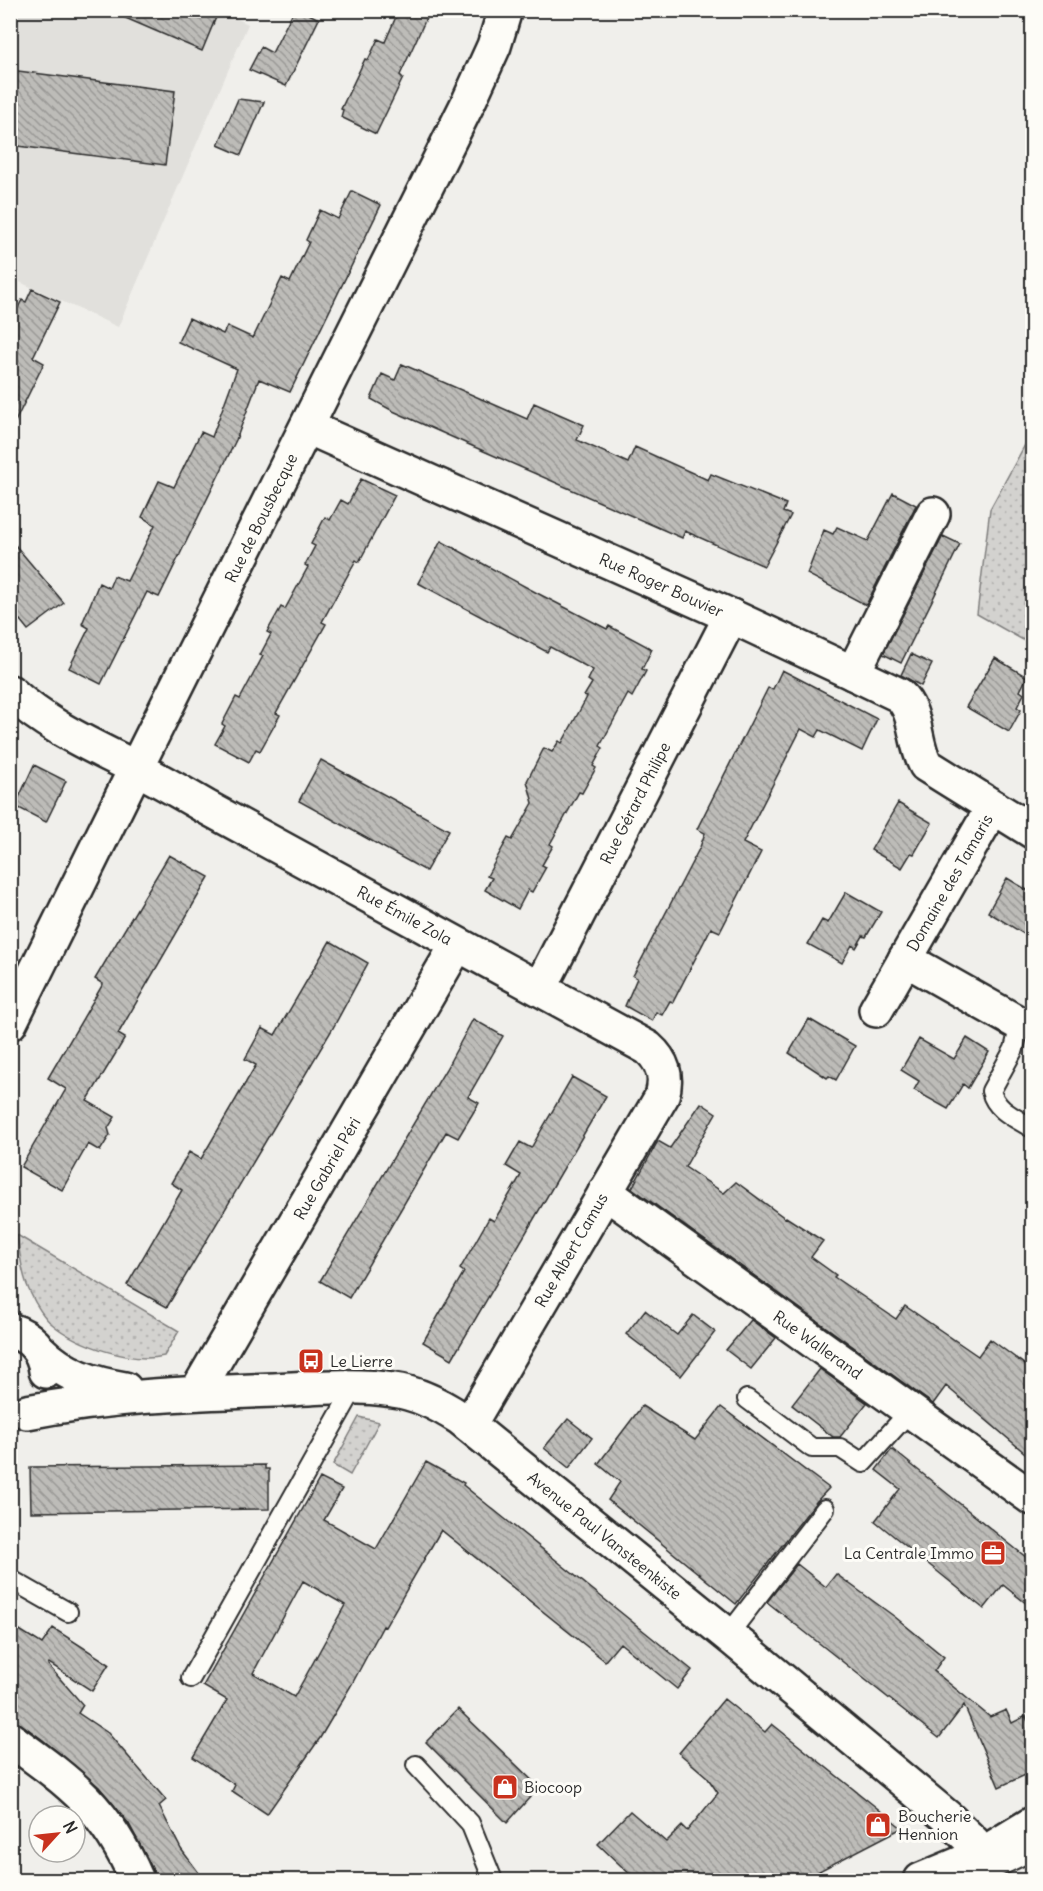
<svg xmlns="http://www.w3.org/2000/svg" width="1043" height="1891" viewBox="0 0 1043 1891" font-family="Delius,sans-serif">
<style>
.built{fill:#e1e0dc}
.grass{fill:url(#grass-dots);stroke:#7f7e7d;stroke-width:1.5}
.building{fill:url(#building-back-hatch);stroke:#2b2b2b;stroke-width:1.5;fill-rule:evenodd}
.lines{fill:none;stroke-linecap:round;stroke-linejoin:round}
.lane-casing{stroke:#2b2b2b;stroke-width:22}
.street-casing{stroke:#2b2b2b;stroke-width:38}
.secondary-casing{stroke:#2b2b2b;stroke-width:38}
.primary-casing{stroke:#2b2b2b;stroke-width:38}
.lane{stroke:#fdfcf7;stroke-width:18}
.street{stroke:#fdfcf7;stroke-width:33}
.secondary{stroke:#fdfcf7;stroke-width:33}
.primary{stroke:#fdfcf7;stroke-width:33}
.labels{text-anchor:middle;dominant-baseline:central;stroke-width:6;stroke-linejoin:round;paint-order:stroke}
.street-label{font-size:16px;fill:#2b2b2b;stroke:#fdfcf7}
.poi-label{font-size:16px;fill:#2b2b2b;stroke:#fdfcf7;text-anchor:start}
</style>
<defs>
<pattern id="grass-dots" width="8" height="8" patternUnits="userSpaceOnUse" patternTransform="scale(1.5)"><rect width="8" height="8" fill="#d3d2cf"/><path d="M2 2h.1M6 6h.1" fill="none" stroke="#b5b4b2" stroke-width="1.8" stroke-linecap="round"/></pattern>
<pattern id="building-back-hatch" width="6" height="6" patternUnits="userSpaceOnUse" patternTransform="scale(1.5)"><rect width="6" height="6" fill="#bdbcb8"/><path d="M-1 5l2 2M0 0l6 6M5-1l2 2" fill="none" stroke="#9a9996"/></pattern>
</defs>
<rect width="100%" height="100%" fill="#f0efeb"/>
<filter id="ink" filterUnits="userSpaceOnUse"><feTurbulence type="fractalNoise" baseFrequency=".0167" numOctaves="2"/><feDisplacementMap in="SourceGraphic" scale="12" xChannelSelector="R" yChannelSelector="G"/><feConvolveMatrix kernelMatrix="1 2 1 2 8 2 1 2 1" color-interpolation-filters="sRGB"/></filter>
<g filter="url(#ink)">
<path class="built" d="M11,11H222L248,24L118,327L11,278Z"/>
<path class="grass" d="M1032,432V645L977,614L990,509Z
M17,1235L179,1331L164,1356C131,1364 77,1345 52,1324C44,1318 35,1303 31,1294C22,1277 20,1254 17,1235Z
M359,1417L379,1422L350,1475L333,1465Z"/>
<path class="building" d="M107,10H219L202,51Z
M294,10H301L319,19L286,86L249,70L261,47L272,53Z
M399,10H430L400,75L403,78L376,134L341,117L343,110L341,109L365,59L368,60L378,39L385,42Z
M10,70L175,91L165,165L10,145Z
M238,99L264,102L241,155L218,145Z
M352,191L381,205L290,392L259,379L236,440L159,597L147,592L101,684L69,668L89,628L82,624L99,583L109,588L114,576L127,581L155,525L142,517L159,481L174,487L201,432L212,437L237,369L178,342L189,318L223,334L227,326L253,338L282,278L290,282L309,242L306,240L320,210L338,219Z
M32,289L60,302L33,357L44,363L10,432V323L22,300L26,302Z
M402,364L527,419L534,403L584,425L577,440L628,463L635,447L708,480L711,474L786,504L783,512L791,515L764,566L685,531L682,538L463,442L393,411L371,399L382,374L395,380Z
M361,479L395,495L359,562L356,560L322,622L326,624L276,713L280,715L274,726L260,751L256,749L249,762L215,744L225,726L222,724L236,697L240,699L263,656L260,655L271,634L267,632L281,607L285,609L308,567L305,565L315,546L311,544L325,517L330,520L341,500L348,504Z
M893,493L916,505L866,605L807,574L824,530L833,534L837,527L868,541Z
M943,536L960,544L901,663L883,654Z
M10,539L64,603L28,630L20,620L10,624Z
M441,541L537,593L607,629L609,626L652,649L642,669L646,671L632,697L628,694L600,746L603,748L593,766L596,768L582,793L579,792L550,844L553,846L542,865L546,867L532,892L528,890L518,909L485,890L492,878L487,876L508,838L512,840L533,803L527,781L544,748L552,752L559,741L562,743L587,697L584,696L592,683L588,680L593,670L550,647L547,652L418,583Z
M911,654L932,664L921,686L901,675Z
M995,658L1027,677L1020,691L1024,694L1017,707L1021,710L1009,732L966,707Z
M782,670L877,719L862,751L820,730L816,737L801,729L743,843L761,852L720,932L711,928L673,1002L670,1001L662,1015L656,1012L652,1021L625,1006L637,978L633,976L700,847L705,833L697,829L768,688L773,689Z
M321,760L449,830L426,871L299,801Z
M34,765L66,781L46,822L15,806Z
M898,803L932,823L914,854L911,853L902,868L871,850Z
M169,855L209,877L118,1034L125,1038L87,1101L115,1117L108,1128L110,1135L100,1151L88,1144L62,1190L21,1167L66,1089L48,1078L103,984L95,979Z
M1007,878L1032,893V939L988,912Z
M846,892L881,912L866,937L863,936L856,948L852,945L842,963L808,944L822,920L828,923Z
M330,941L368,963L333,1028L167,1307L127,1285L182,1190L171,1183L189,1152L201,1159L256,1065L245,1059L262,1028L275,1035Z
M473,1019L503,1036L468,1097L479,1103L458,1138L446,1132L349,1298L320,1281L446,1069Z
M809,1019L855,1046L836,1080L829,1076L827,1078L789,1053Z
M967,1038L989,1052L968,1088L963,1084L948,1109L914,1090L919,1081L901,1070L919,1039L954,1059Z
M572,1077L606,1096L452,1359L423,1342L464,1272L460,1269L489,1218L494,1221L521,1175L506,1166L520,1142L531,1148Z
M701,1103L716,1113L685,1167L724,1193L736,1182L785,1218L786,1217L823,1241L811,1257L836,1275L834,1277L896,1319L905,1306L978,1356L990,1339L1032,1370V1459L946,1386L933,1404L632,1188L658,1141L670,1148Z
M645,1310L677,1335L693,1315L715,1332L681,1376L626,1334Z
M751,1320L776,1338L751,1369L726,1350Z
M820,1369L867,1403L840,1437H833L792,1405Z
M642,1406L695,1440L721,1407L829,1488L816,1502L736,1604L608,1500L620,1482L598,1464Z
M568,1419L592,1438L569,1468L544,1448Z
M892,1449L1032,1562V1608L1003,1585L984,1609L875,1521L900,1489L876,1470Z
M426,1462L464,1483L463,1485L692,1670L677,1689L620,1643L605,1661L441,1530L385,1627L383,1626L352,1684L320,1738L267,1814L232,1791L235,1785L193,1757L227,1700L203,1686L320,1478L342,1489L324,1520L376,1549ZM303,1581L345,1605L294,1697L253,1673Z
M265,1465V1469H269V1509L31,1512L30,1467Z
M797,1564L826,1587L836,1574L895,1617L944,1657L934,1671L990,1717L1006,1710L1012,1723L1026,1716L1032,1733V1772L999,1787L964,1705L939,1738L767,1602Z
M10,1624L42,1644L53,1628L109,1664L92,1691L49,1663L48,1665L83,1705L78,1713L108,1733L166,1800L159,1806L181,1849L205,1881H156L154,1872L129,1824L99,1787L43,1740L21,1724L10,1721Z
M724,1699L765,1732L772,1724L902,1828L819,1871L832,1881H637L598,1844L630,1811L666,1842L682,1826L687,1831L718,1793L707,1777L679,1753Z
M458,1709L539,1787L507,1823L426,1742Z"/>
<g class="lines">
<g class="lane-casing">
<path id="lane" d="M1020,1024L1014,1049L991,1091C996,1111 1016,1118 1032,1128
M747,1399L812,1448H840L863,1463L910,1411
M10,1579L68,1612
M728,1635L825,1509
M191,1678L354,1388
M416,1765L470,1823L493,1880
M972,1880L1032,1851"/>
</g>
<g class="street-casing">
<g id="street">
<path id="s1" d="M307,427L731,616L853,673L933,514"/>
<path d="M853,673L899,695C918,712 913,743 926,765L1032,831"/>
<path id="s2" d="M10,692C47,726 90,745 134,767C158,779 182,793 206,807C353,888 501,967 648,1048C663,1061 668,1077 662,1096L469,1425"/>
<path d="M905,959L1020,1024"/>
<path id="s3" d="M540,988L731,616"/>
<path id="s4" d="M876,1010L993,807"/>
<path id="s5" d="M605,1192L1032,1498"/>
<path id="s6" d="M196,1393L457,945"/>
<path d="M10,1739C72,1784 106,1808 137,1880"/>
</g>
</g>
<g class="secondary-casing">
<g id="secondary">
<path id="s7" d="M10,1023L136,768L469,101L494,46L505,10"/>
<path d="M10,1330C30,1336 44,1350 46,1371"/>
<path d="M40,1351C64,1375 93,1384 125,1389"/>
<path id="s8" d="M27,1412C110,1396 190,1393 274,1390C313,1388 355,1384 393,1390C418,1393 440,1405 460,1418L734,1640L947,1817L973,1842L981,1855"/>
</g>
</g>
<g class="primary-casing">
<path id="primary" d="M921,1880L981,1855L1032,1824"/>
</g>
<use href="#lane" class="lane"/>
<use href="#street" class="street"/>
<use href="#secondary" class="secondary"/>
<use href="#primary" class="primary"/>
</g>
</g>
<defs>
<g id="bus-square" transform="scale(1.35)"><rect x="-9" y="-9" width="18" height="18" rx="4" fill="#c8321e" stroke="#fdfcf7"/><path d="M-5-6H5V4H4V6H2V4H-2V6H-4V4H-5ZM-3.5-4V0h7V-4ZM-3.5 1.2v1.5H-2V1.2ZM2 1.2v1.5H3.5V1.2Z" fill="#fff"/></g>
<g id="office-square" transform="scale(1.35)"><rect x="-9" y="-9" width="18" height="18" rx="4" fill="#c8321e" stroke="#fdfcf7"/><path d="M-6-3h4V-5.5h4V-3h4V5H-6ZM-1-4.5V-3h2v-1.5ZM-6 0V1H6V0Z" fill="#fff"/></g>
<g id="shop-square" transform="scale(1.35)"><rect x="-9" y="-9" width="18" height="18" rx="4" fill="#c8321e" stroke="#fdfcf7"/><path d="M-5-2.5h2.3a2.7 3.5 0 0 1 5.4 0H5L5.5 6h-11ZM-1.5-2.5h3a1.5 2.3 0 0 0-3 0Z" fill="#fff"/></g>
</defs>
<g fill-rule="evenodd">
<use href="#bus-square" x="311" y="1361"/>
<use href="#office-square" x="993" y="1553"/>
<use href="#shop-square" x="505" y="1787"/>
<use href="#shop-square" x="878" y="1825"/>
</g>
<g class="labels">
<g class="street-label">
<text stroke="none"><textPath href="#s7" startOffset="564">Rue de Bousbecque</textPath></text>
<text stroke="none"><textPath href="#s1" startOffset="388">Rue Roger Bouvier</textPath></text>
<text stroke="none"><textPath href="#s3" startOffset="208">Rue Gérard Philipe</textPath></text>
<text stroke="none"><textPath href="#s4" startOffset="147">Domaine des Tamaris</textPath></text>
<text stroke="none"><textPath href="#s2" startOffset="454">Rue Émile Zola</textPath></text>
<text stroke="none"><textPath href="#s6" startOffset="260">Rue Gabriel Péri</textPath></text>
<text transform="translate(571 1250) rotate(-60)">Rue Albert Camus</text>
<text stroke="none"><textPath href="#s5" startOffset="262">Rue Wallerand</textPath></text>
<text stroke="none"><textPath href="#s8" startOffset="627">Avenue Paul Vansteenkiste</textPath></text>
</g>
<g class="poi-label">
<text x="330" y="1361">Le Lierre</text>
<text x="974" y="1553" text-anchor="end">La Centrale Immo</text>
<text x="524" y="1787">Biocoop</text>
<text x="898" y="1816">Boucherie<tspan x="898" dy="18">Hennion</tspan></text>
</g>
</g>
<rect width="1043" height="1891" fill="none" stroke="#fdfcf7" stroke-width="36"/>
<rect x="18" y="18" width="1007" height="1855" fill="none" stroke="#2b2b2b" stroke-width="2" filter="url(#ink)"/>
<g transform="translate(57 1834) rotate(63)"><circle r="28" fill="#fdfcf7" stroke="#a9a8a5" stroke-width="1.5"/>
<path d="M0-4.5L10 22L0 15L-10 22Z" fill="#c8321e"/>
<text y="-9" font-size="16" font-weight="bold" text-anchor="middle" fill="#2b2b2b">N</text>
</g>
</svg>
